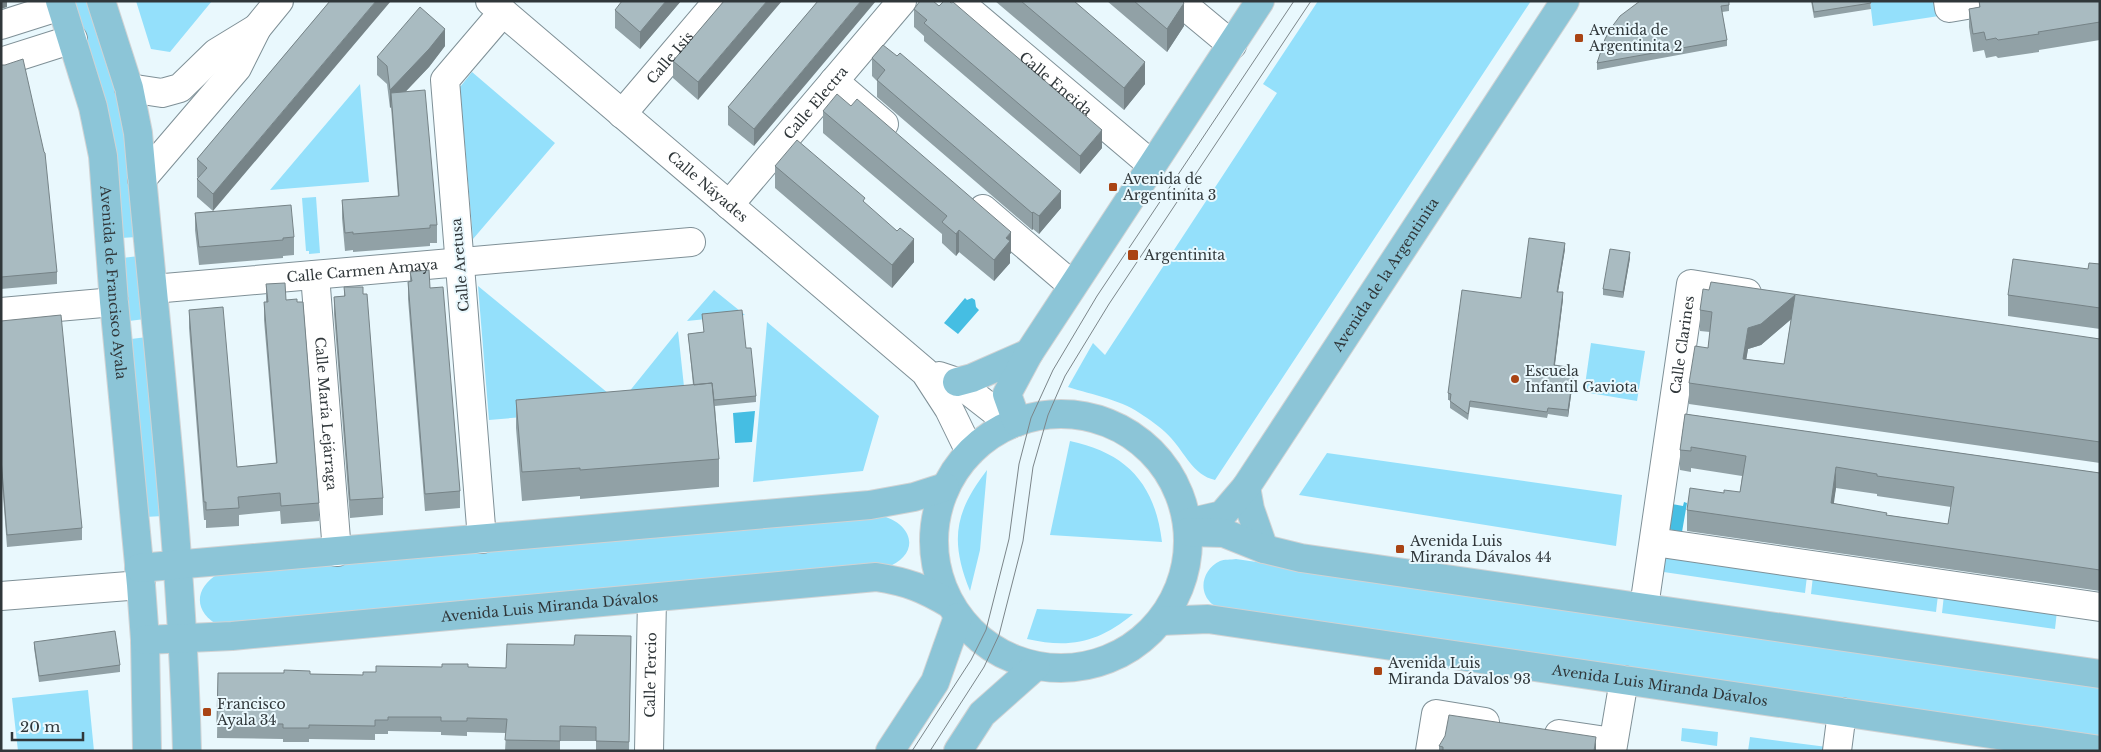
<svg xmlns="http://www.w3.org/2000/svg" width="2101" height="752" viewBox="0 0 2101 752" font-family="'Libre Baskerville',serif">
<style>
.green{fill:#94e0fb}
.water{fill:#45bee3}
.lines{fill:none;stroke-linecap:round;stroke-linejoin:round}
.minor-casing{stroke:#7f9097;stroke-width:30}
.major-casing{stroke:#d1d3d4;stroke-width:30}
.minor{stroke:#fff;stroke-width:28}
.major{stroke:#8cc5d7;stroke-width:28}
.tram{stroke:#7b8589;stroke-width:1}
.wall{fill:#91a1a6;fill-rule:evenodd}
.shaded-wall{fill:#768387}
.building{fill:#a9bbc1;stroke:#768387;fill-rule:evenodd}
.poi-dot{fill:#a94414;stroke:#e9f8fd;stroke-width:2}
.labels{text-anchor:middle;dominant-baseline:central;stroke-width:4;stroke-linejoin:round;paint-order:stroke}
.poi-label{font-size:14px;fill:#30373a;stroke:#e9f8fd;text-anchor:start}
.street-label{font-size:14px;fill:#30373a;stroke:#e9f8fd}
</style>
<rect width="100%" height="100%" fill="#e9f8fd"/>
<path class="green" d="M73,1H89L122,109L137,237L121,238Z
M136,1H212L170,52L151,49Z
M1318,1H1531L1215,480C1193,475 1185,453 1171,438C1164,430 1153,422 1144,416C1123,400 1093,395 1068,387L1093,343L1105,355L1277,93L1263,84Z
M1870,1H1937L1939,16L1873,26Z
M472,72L555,143L473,239L460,87Z
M360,84L369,182L270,190Z
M316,197L320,253L309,254V251H306L302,198Z
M139,256L145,319L129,321L122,258Z
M478,286L614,398L605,410L489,420Z
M714,290L745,315L687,321Z
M767,322L879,416L863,471L753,482Z
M678,331L686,405L620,403Z
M147,337L163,516L145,517L131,339Z
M1591,343L1645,351L1637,401L1584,392Z
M1070,441C1127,453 1155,484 1162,542L1050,535Z
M1327,453L1622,495L1616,546L1299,495Z
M987,470L980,550L970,591C950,541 954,513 987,470Z
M879,515C914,523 922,555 885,568L220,626C194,613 193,589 218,574Z
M1660,554L1807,576L1805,593L1657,571Z
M1236,559L2100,685V738L1227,611C1223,609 1216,607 1212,604C1197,591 1203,569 1220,561C1224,559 1231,560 1236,559Z
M1813,576L1938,595L1936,612L1811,594Z
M1944,595L2057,611L2055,629L1942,613Z
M1037,609L1133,614C1099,642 1071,649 1027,639Z
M88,690L94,751H18L12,698Z
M1682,728L1718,732L1717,746L1681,741Z
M1750,737L1827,747L1826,751H1748Z"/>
<path class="water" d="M965,298L967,300L972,298L975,300L976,307L979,310L958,334L944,323Z
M755,411L752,442L735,443L733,413Z
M1684,502L1687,503L1682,532L1668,529L1672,504L1683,506Z"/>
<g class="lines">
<g class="minor-casing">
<g id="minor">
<path id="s1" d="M490,1L925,372L949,409L970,452"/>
<path id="s2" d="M958,1L1152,165"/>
<path d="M1179,1L1232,45"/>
<path d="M1948,1L1949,8L1990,1"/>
<path d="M1,25L61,6"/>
<path d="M1,62L73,39"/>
<path d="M834,81L884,124"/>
<path d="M129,88L162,93L180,88L216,53L257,28"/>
<path id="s3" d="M622,114L718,1"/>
<path d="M142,179L237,68L257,28L279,1"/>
<path id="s4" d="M729,205L902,1"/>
<path d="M983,209L1072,285"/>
<path id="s5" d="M315,275L337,552"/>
<path id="s6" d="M153,289L691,242"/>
<path d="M1,312L114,302"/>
<path d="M939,376L957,382L1011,424"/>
<path d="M482,539L445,80L503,12"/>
<path d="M1654,542L2100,607"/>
<path d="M1,596L141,585"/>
<path id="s7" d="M1644,607L1691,284L1747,293"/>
<path d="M1559,734L1613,742"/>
<path id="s8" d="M649,751L652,599"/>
<path d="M1430,751L1436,714L1485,722"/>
<path d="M1612,751L1624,680"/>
<path d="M1837,751L1842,712"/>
</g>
</g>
<g class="major-casing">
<g id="major">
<path id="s9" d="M60,1L93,107L103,156L114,302L141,585L145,640L147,751"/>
<path d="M101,1L129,88L138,133C156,338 182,545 187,751"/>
<path d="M957,382L972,378L1029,353"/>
<circle cx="1061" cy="541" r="127"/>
<path d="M1017,422L1007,394L1029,353L1260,1"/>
<path d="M1246,487L1250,509L1264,549"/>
<path id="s10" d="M1188,523L1222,515L1246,487L1565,1"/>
<path d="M1188,532L1224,533L1264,549L1301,558L2100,674"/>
<path d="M139,568L870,505L914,497L945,487"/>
<path id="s11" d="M1161,621L1208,619L2100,750"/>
<path id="s12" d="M145,640L232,636L876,577C908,582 923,588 950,604"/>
<path d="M890,751L935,682L958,617"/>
<path d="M958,751L982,714L1036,666"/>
</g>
</g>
<use href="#minor" class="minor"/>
<use href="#major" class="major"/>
<path class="tram" d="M912,751L971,660L986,630L1009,539L1019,464L1031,418L1053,370L1097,296L1294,1
M930,751L984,667L999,635L1023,541L1033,467L1048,415L1065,376L1109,304L1311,1"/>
</g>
<path class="wall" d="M330,1L213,211L294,237V255L283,256V258L199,265L195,230V213L213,211L197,197V179L198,178L197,177V159Z
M681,1L640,49L615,28V10Z
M724,1L698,100L673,78V61Z
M818,1L754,146L728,125V107Z
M995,1H1074L1145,84L1124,110Z
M1107,1H1182L1184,26L1167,52Z
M1640,1L1729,5V11L1722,12L1727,40V46L1597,70V63Z
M1811,1H1870L1871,9L1814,18Z
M1979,1H2100V40L2039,50V52L1998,58L1996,56L1986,58L1984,50L1973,52L1969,27V9L1979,7Z
M914,9L1102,148L1080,174L924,41V36L914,27Z
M445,46L429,67L405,92L437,225V243H430V246L353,252V250L345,251L342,218V200L398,196L391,107L390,108L387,84L377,75V57Z
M872,58L1061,208L1039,234L1033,229L1032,230L877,97V81L872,76Z
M1,65L57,272V284L1,289Z
M823,111L1011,253L1010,254V263L994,281L959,252L956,256L942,243V234L823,133Z
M775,166L865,203L914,262L892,288L775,188Z
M1565,249L1558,292L1563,299L1555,365L1574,374L1568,417L1548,414L1547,418L1470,407L1468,420L1450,408V400H1448V393L1521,298Z
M1630,258L1623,298L1603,295V289Z
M2100,264V329L2008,316V295L2088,269Z
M410,272L430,288L460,491V508L425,511L408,299V282L410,281Z
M266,284L286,300L319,503V521L281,524L280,511L239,515V526L206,528V520H204L189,328V310L237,467L276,463L264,320V302H266Z
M344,287L383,498V515L350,518L334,314V297L344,296Z
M1700,310L2100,339V463L1689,404V383L1708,348L1710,332L1700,331ZM1791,319L1784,364L1746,359L1748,349L1761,345Z
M702,314L746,348L756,396V402L715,406L719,459V487L580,499V496L522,501L516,428V400L693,385L688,334L704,332Z
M1,321L82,528V540L7,547L1,470Z
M1685,414L2100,473V591L1687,531V510L1724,493L1740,492L1742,476L1691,468V472L1680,470V450ZM1836,488L1877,494V496L1951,507L1948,524L1887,515L1833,503Z
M631,636L629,751H596V741H560V751H505L506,733L467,732V736L441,735V732L388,731V734H375V740L309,739V742H283V739L217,738L218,673L363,675L376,672L468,667L506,668L574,645Z
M34,642L120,665V672L39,682L34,648Z
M1439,746L1596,751H1439Z"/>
<path class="shaded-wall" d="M1,1H7V7L1,9Z
M376,1H391L213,211V194Z
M666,1H681L640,49V32Z
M767,1H782L698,100V82Z
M861,1H876L754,146V129Z
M1184,3V26L1167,52V29Z
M445,29V46L429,67L392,106L391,93V107L390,108V90Z
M1145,62V84L1124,110V88Z
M1102,130V148L1080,174V156Z
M1061,191V208L1039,234V216Z
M1033,212V229L1032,230V213Z
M959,230V252L956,256V234Z
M1011,232V253L1010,254V263L994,281V260L1006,238Z
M914,239V262L892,288V265Z
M1565,243V249L1557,298V292Z
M1630,252V258L1623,298V292Z
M1563,292V299L1554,371V365Z
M1795,295V316L1761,345L1748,349L1743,380V359L1748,328Z
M1574,368V374L1568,417V410Z
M1836,467V488L1831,524V503Z
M1596,737V751H1594Z"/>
<path class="building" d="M330,1H376L213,194L197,179L207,168L197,159Z
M622,1H666L640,32L615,10Z
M724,1H767L698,82L673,61Z
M818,1H861L754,129L728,107Z
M920,1H933L939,6L944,1H949L951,3L953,2L1102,130L1080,156L924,23L927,20L914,9Z
M1021,1H1074L1145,62L1124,88Z
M1134,1H1182L1184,3L1167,29Z
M1640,1H1729V5L1721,6L1727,40L1597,63L1605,39L1611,28L1620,16Z
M1812,1H1870L1871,3L1814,12Z
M1979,1H2100V22L2038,32L2039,34L1998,40L1996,38L1986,40L1984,32L1973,34L1969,9L1980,7Z
M420,7L445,29L429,49L390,90L387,66L377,57Z
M883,45L897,56L900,53L1061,191L1039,216L1033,212L1032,213L877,80L885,70L872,58Z
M23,59L44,152L45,153L57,272L1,277V65H5Z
M425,90L437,225H430V228L353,234V232L345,233L342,200L399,196L391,93Z
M837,94L851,106L857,99L1011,232L1006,238L1010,241L994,260L959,230L956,234L942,222L947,216L823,111Z
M797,140L865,198L863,201L897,231L900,228L914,239L892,265L775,166Z
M291,205L294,237L283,238V240L199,247L195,213Z
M1529,238L1565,243L1557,292H1563L1554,365L1574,368L1568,410L1548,408L1547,412L1470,401L1468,414L1450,401L1451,394L1448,393L1462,290L1521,298Z
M1610,249L1630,252L1623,292L1603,289Z
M2013,259L2088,269L2089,263L2100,264V308L2008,295Z
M429,270L430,288L443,287L460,491L425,494L408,282L412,281L410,272Z
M1711,282L2100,339V442L1689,383L1695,346L1708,348L1712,312L1700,310L1703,289L1709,290ZM1795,295L1784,364L1743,359L1748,328L1761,324Z
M285,283L286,300L297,299V302H303L319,503L281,506L280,493L238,497L239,508L206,510V502H204L189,310L223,307L237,467L277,463L264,302H268L266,284Z
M344,287H363V294H367L383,498L350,500L334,297L345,296Z
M742,310L746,348H751L756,396L714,400L712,383L694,385L688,334L704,332L702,314Z
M61,315L82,528L7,535L1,458V321Z
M712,383L719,459L580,470V468L522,472L516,400Z
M1685,414L2100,473V570L1687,510L1690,488L1724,493V490L1740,492L1746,456L1691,447V451L1680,450ZM1836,467L1877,474V476L1954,487L1948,524L1886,515L1887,513L1831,503Z
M115,631L120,665L39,676L34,642Z
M575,635L631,636L629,742L596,741V727L560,726V741L505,740L507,719L467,718V721H441V717H388V720H375V726L309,725V728H283V724L217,723L218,673H284V670L310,671V674L363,675V672H376V666L442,667V664H468V667L506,668L507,644L574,645Z
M1449,715L1596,737L1594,751H1443V747L1439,746L1445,736Z"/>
<g class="poi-dot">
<rect x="1574" y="33" width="10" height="10" rx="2.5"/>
<rect x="1108" y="182" width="10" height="10" rx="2.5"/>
<rect x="1127" y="249" width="12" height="12" rx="2.5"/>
<circle cx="1515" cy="379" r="5"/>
<rect x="1395" y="544" width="10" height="10" rx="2.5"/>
<rect x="1373" y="666" width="10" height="10" rx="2.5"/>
<rect x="202" y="707" width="10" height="10" rx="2.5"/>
</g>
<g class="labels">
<g class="poi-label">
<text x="1589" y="30">Avenida de<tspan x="1589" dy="16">Argentinita 2</tspan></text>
<text x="1123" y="179">Avenida de<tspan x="1123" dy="16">Argentinita 3</tspan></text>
<text x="1144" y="255">Argentinita</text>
<text x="1525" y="371">Escuela<tspan x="1525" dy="16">Infantil Gaviota</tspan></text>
<text x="1410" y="541">Avenida Luis<tspan x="1410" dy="16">Miranda Dávalos 44</tspan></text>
<text x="1388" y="663">Avenida Luis<tspan x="1388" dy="16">Miranda Dávalos 93</tspan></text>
<text x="217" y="704">Francisco<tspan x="217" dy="16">Ayala 34</tspan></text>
</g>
<g class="street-label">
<text stroke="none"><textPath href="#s3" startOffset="74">Calle Isis</textPath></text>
<text stroke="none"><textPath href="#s2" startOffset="128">Calle Eneida</textPath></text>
<text stroke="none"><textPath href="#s4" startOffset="134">Calle Electra</textPath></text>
<text stroke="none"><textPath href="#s1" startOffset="286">Calle Náyades</textPath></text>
<text transform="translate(460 265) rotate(-95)">Calle Aretusa</text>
<text stroke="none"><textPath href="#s6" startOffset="210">Calle Carmen Amaya</textPath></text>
<text stroke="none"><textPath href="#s10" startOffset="326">Avenida de la Argentinita</textPath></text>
<text stroke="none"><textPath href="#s9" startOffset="288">Avenida de Francisco Ayala</textPath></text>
<text stroke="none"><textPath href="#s7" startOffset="265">Calle Clarines</textPath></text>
<text stroke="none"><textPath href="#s5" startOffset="139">Calle María Lejárraga</textPath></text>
<text stroke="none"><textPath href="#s12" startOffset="406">Avenida Luis Miranda Dávalos</textPath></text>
<text stroke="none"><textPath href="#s8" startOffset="76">Calle Tercio</textPath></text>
<text stroke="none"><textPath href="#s11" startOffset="504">Avenida Luis Miranda Dávalos</textPath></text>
</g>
</g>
<rect width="2101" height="752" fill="none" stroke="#30373a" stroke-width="5"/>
<path d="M12 732v8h71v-8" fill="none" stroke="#30373a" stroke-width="2.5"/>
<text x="20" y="732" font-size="15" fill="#30373a" stroke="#e9f8fd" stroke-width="4" paint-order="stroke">20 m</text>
</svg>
